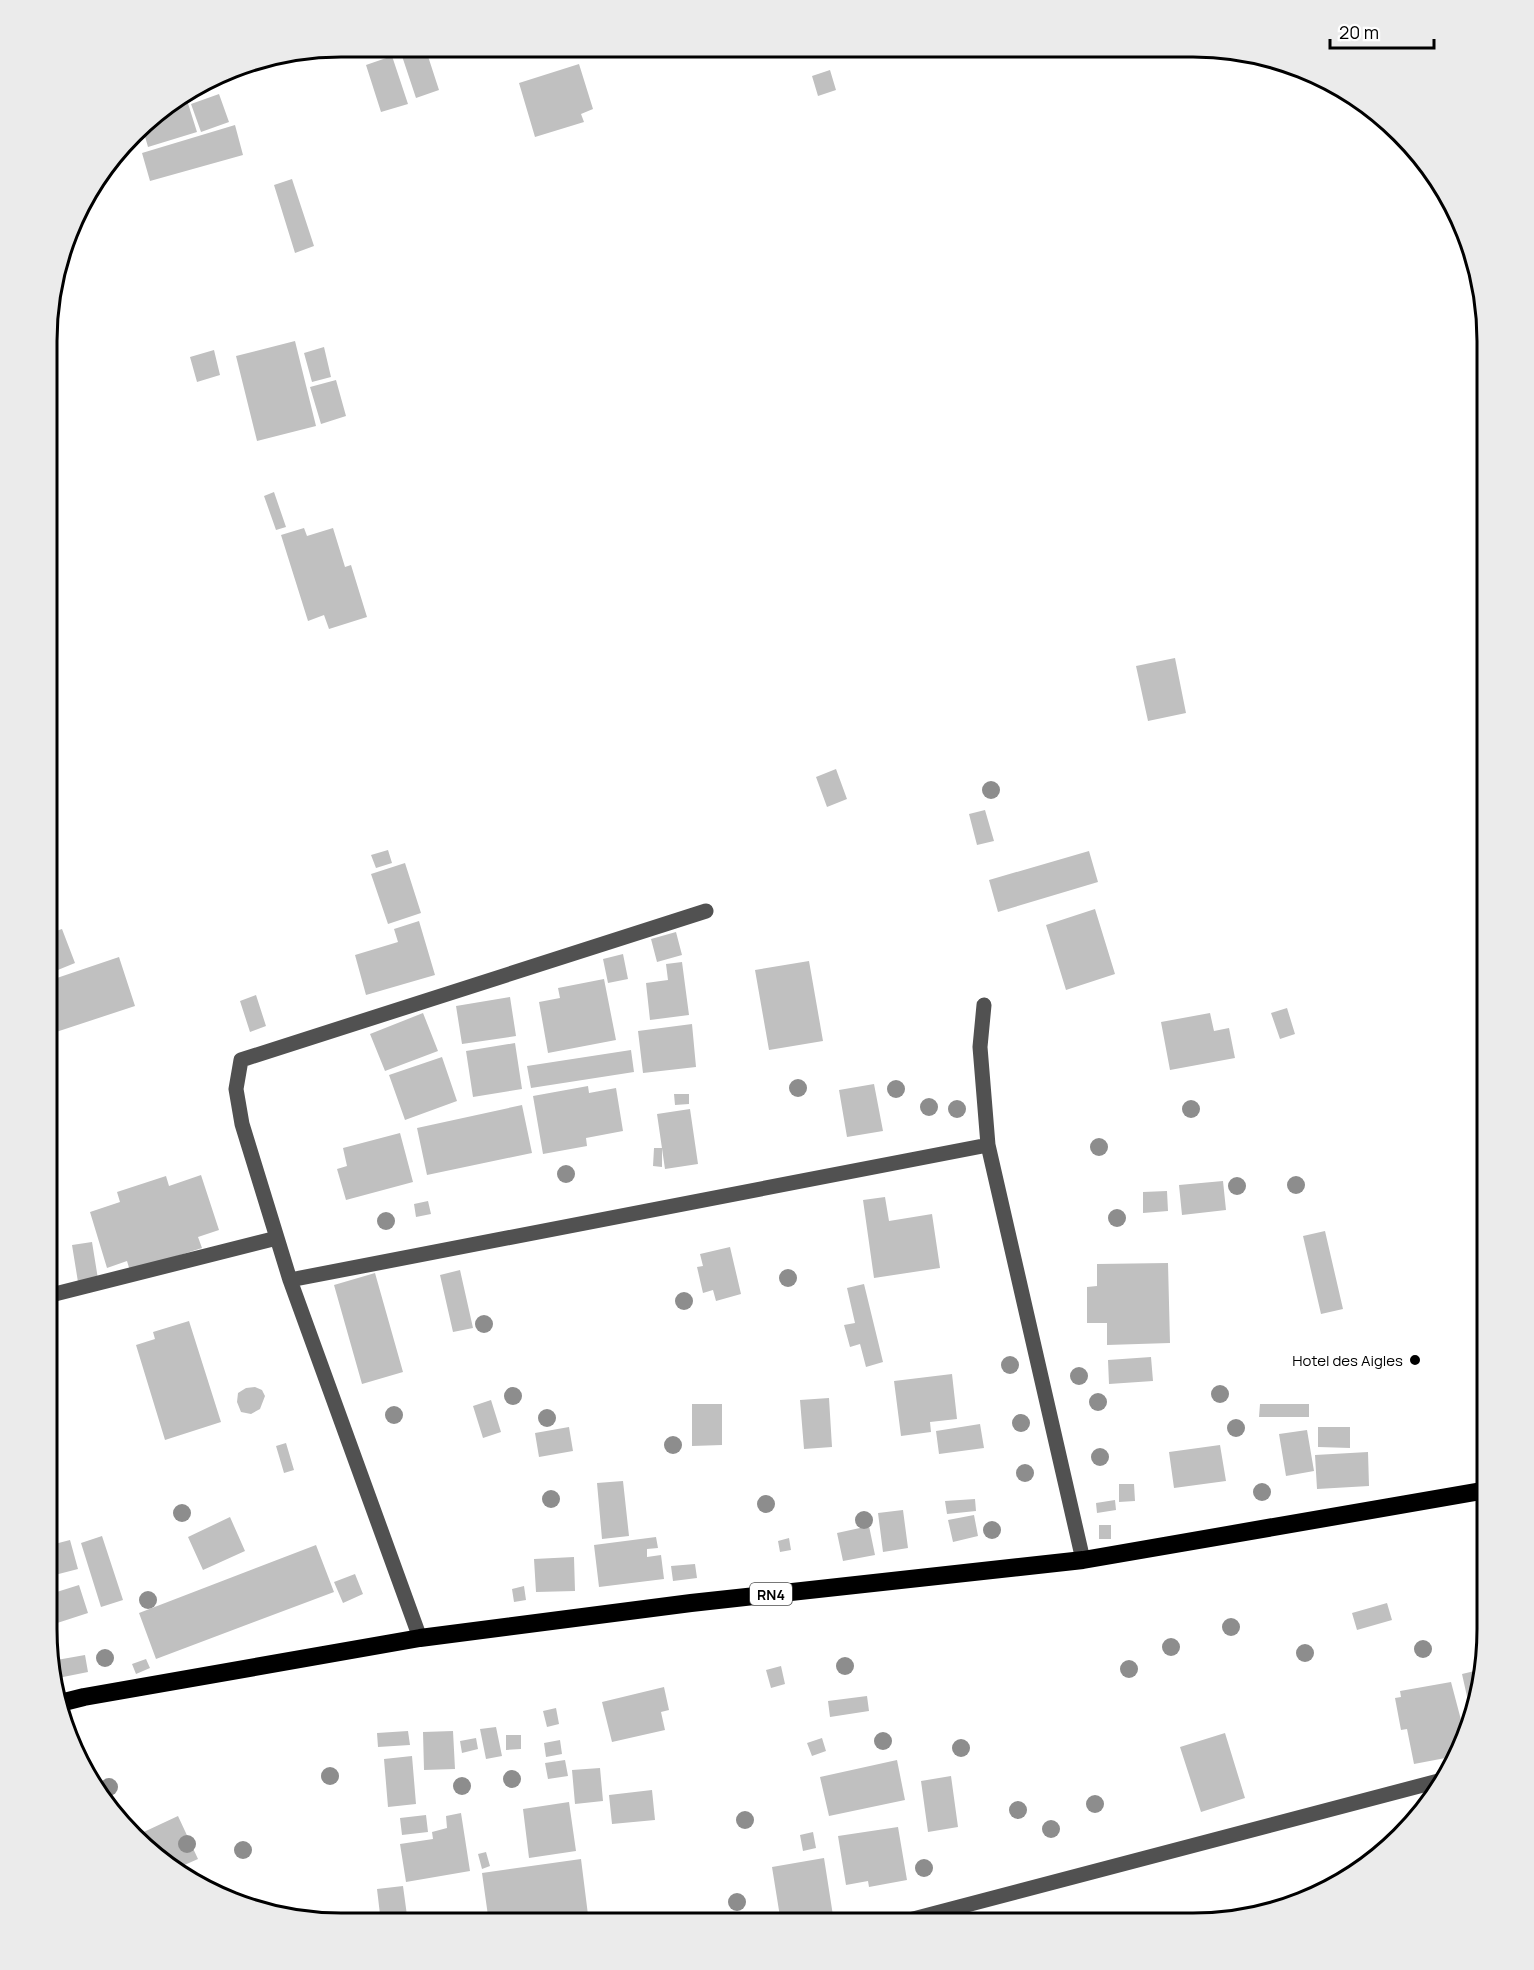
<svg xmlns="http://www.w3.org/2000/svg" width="1534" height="1970" viewBox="0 0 1534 1970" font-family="Manrope,sans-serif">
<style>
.building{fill:#c0c0c0}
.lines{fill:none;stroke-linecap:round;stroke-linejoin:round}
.minor{stroke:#515151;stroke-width:15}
.highway{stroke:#000;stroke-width:18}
.tree{fill:#8d8d8d}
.poi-dot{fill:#000;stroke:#fff;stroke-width:2}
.labels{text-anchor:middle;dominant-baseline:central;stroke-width:4.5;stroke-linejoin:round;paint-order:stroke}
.shield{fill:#fff;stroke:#4c4c4c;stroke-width:1.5}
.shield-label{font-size:14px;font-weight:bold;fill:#000}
.poi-label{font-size:15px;fill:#000;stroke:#fff;text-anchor:end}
.rim{fill:none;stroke:#000;stroke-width:3}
</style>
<rect width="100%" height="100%" fill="#fff"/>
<path class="building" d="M421,47H425L439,90L416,98L401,53Z
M392,56L408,104L381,112L366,65Z
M579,64L593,109L581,114L584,122L535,137L519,83Z
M830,70L836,90L818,96L812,76Z
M219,94L229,122L201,132L191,104Z
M186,97L197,132L148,147L142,126L147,119Z
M235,125L243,155L150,181L142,153Z
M292,179L314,246L295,253L274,185Z
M295,341L316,426L257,441L236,356Z
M324,347L331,377L312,382L304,353Z
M214,350L220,375L197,382L190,357Z
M336,380L346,416L321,424L310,387Z
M274,492L286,527L276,530L264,496Z
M304,528L307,536L333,528L345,567L351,565L367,617L329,629L324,615L308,621L281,535Z
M1175,658L1186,713L1148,721L1136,666Z
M836,769L847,799L827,807L816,777Z
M985,810L994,841L977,845L969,814Z
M388,850L392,863L376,868L371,855Z
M1089,851L1098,882L998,912L989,880Z
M405,863L421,913L388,924L371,874Z
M1095,909L1115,974L1066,990L1046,925Z
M48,918L53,932L62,929L75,963L48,974Z
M419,921L435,975L366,995L355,955L398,942L394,929Z
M676,932L682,955L657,962L651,939Z
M623,954L628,979L608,983L603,959Z
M119,957L135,1006L50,1034L48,1026V981Z
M809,961L823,1041L769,1050L755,970Z
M682,962L689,1015L650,1020L646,983L668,980L666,964Z
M604,979L616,1040L548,1053L539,1002L560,998L558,988Z
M256,995L266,1026L250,1032L240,1001Z
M510,997L516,1036L462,1044L456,1006Z
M1287,1008L1295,1034L1280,1039L1271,1013Z
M423,1013L438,1051L385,1071L370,1034Z
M1210,1013L1214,1031L1229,1028L1235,1058L1170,1070L1161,1022Z
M692,1024L696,1067L643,1073L638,1031Z
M515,1043L522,1089L473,1097L466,1051Z
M631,1050L634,1072L531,1088L527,1066Z
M442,1057L457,1101L405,1120L389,1075Z
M874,1084L883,1131L847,1137L839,1090Z
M588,1086L589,1093L616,1088L623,1131L586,1138L587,1146L543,1154L533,1096Z
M674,1094H689V1104L675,1105Z
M522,1105L532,1153L427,1175L417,1128Z
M690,1109L698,1164L665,1169L657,1114Z
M400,1133L413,1182L346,1200L337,1169L347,1166L343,1148Z
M654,1148H662V1167L653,1166Z
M201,1175L219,1230L198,1237L202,1248L130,1271L127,1261L107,1268L90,1212L120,1202L117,1192L166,1176L169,1186Z
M1223,1181L1226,1210L1182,1215L1179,1185Z
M1167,1191L1168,1211L1143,1213V1192Z
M885,1197L889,1221L932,1214L940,1268L874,1278L863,1200Z
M428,1201L431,1214L416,1217L414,1204Z
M1325,1231L1343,1309L1321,1314L1303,1236Z
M92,1242L98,1279L78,1282L72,1245Z
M730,1247L741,1294L716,1301L713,1290L703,1293L697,1267L703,1266L700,1254Z
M1168,1263L1170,1343L1107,1345V1323H1087V1287L1097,1286V1264Z
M460,1270L473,1328L453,1332L440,1275Z
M375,1273L403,1372L362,1384L334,1285Z
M864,1284L883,1362L866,1367L860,1344L850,1347L844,1325L855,1323L847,1288Z
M189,1321L221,1422L165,1440L136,1345L155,1339L153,1332Z
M1151,1357L1153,1381L1109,1384L1108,1360Z
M952,1374L957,1419L930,1422L931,1432L901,1436L894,1381Z
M255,1387L262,1390L265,1396L260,1409L251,1414L241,1412L237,1402L238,1393L246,1388Z
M829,1398L832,1447L804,1449L800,1400Z
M491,1400L501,1432L483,1438L473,1406Z
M692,1404H722V1445L692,1446Z
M1260,1404H1309V1417H1259Z
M980,1424L984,1448L939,1454L936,1431Z
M569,1427L573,1451L539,1457L535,1433Z
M1318,1427H1350V1448L1318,1447Z
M1307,1430L1314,1471L1286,1476L1279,1434Z
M286,1443L294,1470L284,1473L276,1446Z
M1220,1445L1226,1481L1174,1488L1169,1452Z
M1368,1452L1369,1486L1317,1489L1315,1455Z
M623,1481L629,1536L602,1539L597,1483Z
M1119,1484H1134L1135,1501L1119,1502Z
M975,1499L976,1511L947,1514L945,1501Z
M1115,1500L1116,1510L1097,1513L1096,1503Z
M903,1510L908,1548L883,1552L878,1513Z
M974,1515L978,1536L953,1542L948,1520Z
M230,1517L245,1551L203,1570L188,1537Z
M1099,1525H1111V1539H1099Z
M869,1526L875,1555L843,1561L837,1533Z
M102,1536L123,1600L101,1607L81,1543Z
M656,1537L658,1548L647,1549V1557L661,1555L664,1579L599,1587L594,1545Z
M789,1538L791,1550L780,1552L778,1541Z
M70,1540L78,1569L47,1577V1546Z
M316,1545L334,1592L156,1659L139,1613Z
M574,1557L575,1591L536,1592L534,1559Z
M695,1564L697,1578L673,1581L671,1566Z
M355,1574L363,1594L343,1603L334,1582Z
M79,1585L88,1613L48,1626L47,1620V1595Z
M524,1586L526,1600L514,1602L512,1589Z
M1387,1603L1392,1620L1357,1630L1352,1613Z
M85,1655L88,1672L53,1679L51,1661Z
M146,1659L150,1668L136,1674L132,1664Z
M781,1666L785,1684L771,1688L766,1670Z
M1483,1669L1477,1706L1472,1719L1462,1674Z
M1451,1682L1465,1735L1456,1756L1414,1764L1407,1729L1401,1730L1395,1698L1401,1697L1400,1691Z
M664,1687L669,1710L661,1712L665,1730L612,1742L602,1702Z
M867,1696L869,1711L830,1717L828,1701Z
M556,1708L559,1724L547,1727L543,1711Z
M496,1727L502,1756L486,1759L480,1729Z
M408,1731L410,1745L378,1747L377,1733Z
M453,1731L455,1769L424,1770L423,1732Z
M1225,1733L1245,1798L1201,1812L1180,1747Z
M506,1735H521V1749L506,1750Z
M476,1738L478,1749L462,1753L460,1741Z
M822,1738L826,1751L812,1756L807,1743Z
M560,1740L562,1754L546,1757L544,1743Z
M412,1756L416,1804L388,1807L384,1759Z
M565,1760L568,1776L548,1779L545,1763Z
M897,1760L905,1800L829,1816L820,1777Z
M600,1768L603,1801L575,1804L572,1770Z
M951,1776L958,1827L928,1832L921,1781Z
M652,1790L655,1820L612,1824L609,1795Z
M569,1802L576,1851L529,1858L523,1809Z
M461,1813L470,1871L406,1882L400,1844L433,1839L432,1832L447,1828L446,1816Z
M426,1815L428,1832L402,1835L400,1818Z
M178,1816L198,1859L173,1870L133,1837Z
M898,1827L907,1880L869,1887L868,1881L846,1885L838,1836Z
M813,1832L816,1848L803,1851L800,1835Z
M486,1852L490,1866L482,1869L478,1854Z
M824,1858L834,1922L781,1923L772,1867Z
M581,1859L589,1923H489L482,1873Z
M403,1886L408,1923H381L377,1889Z"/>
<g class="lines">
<path class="minor" d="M984,1005L980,1047L988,1145L1083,1560
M290,1280L988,1145
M47,1296L277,1238
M420,1638L290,1280L242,1124L236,1089L241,1060L706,911
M898,1923L1446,1779"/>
<path class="highway" d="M56,1704L84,1697L420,1638L691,1603L1083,1560L1487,1490"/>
</g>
<g class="tree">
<circle cx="991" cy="790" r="9"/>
<circle cx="798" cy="1088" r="9"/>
<circle cx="896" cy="1089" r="9"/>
<circle cx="929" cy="1107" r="9"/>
<circle cx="957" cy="1109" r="9"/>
<circle cx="1191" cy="1109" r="9"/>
<circle cx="1099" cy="1147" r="9"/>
<circle cx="566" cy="1174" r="9"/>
<circle cx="1296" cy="1185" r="9"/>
<circle cx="1237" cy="1186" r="9"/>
<circle cx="1117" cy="1218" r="9"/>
<circle cx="386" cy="1221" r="9"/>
<circle cx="788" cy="1278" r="9"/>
<circle cx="684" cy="1301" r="9"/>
<circle cx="484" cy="1324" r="9"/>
<circle cx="1010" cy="1365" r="9"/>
<circle cx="1079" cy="1376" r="9"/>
<circle cx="1220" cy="1394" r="9"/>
<circle cx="513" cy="1396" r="9"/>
<circle cx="1098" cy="1402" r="9"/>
<circle cx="394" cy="1415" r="9"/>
<circle cx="547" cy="1418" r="9"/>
<circle cx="1021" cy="1423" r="9"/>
<circle cx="1236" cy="1428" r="9"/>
<circle cx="673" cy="1445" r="9"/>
<circle cx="1100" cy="1457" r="9"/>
<circle cx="1025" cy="1473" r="9"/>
<circle cx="1262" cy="1492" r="9"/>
<circle cx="551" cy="1499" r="9"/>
<circle cx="766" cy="1504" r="9"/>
<circle cx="182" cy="1513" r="9"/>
<circle cx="864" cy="1520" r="9"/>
<circle cx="992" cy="1530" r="9"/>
<circle cx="148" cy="1600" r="9"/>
<circle cx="1231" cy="1627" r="9"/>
<circle cx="1171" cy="1647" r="9"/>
<circle cx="1423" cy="1649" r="9"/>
<circle cx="1305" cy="1653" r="9"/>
<circle cx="105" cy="1658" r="9"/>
<circle cx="845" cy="1666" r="9"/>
<circle cx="1129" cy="1669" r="9"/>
<circle cx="883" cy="1741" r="9"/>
<circle cx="961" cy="1748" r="9"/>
<circle cx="330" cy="1776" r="9"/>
<circle cx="512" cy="1779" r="9"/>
<circle cx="462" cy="1786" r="9"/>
<circle cx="109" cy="1787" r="9"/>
<circle cx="1095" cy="1804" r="9"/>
<circle cx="1018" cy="1810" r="9"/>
<circle cx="745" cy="1820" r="9"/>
<circle cx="1051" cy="1829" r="9"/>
<circle cx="187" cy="1844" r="9"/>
<circle cx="243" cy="1850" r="9"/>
<circle cx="924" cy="1868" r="9"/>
<circle cx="737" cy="1902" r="9"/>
</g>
<circle class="poi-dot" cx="1415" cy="1360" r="6"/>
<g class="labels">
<rect class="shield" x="750" y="1583" width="42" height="22" rx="4.5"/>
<g class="shield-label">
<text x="771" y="1594">RN4</text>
</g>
<g class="poi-label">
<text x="1403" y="1360">Hotel des Aigles</text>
</g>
</g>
<path d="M0 0H1534V1970H0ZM341 57H1193A284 284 0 0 1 1477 341V1629A284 284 0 0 1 1193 1913H341A284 284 0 0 1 57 1629V341A284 284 0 0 1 341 57Z" fill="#ebebeb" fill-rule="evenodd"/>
<path class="rim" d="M341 57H1193A284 284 0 0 1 1477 341V1629A284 284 0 0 1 1193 1913H341A284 284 0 0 1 57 1629V341A284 284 0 0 1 341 57Z"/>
<path d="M1330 39v9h104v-9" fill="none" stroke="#000000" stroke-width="3"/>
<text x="1339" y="39" font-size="18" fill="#000000" stroke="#ffffff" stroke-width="4.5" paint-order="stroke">20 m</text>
</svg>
